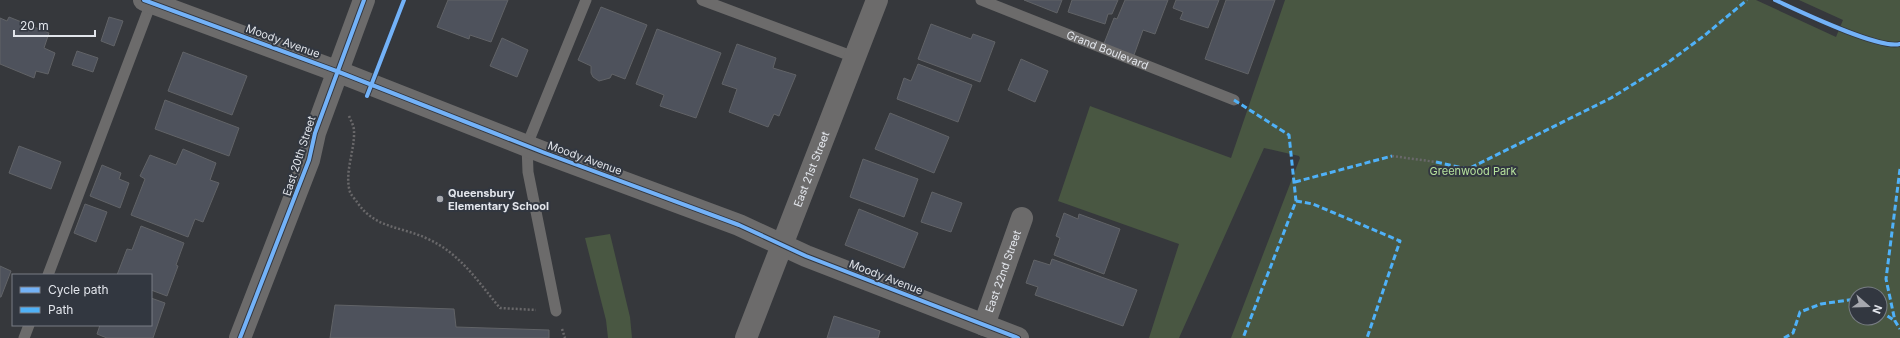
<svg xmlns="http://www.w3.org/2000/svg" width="1900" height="338" viewBox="0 0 1900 338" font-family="Inter,sans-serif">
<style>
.green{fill:#495742;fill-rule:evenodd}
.building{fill:#4e525c;stroke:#616367}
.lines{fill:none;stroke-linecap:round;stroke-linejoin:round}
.path{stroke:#69686a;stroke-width:2.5;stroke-dasharray:2 2;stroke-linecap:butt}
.lane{stroke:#6c6b6b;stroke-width:11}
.street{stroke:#6c6b6b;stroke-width:22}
.quiet{stroke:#4fb1f8;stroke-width:3;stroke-dasharray:6 3;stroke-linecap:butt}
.cycleway-casing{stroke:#323740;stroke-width:6}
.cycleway{stroke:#73b2f8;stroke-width:4}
.poi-dot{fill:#a6a8ae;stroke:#323740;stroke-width:1.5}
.labels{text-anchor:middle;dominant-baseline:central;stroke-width:4;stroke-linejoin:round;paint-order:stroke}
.street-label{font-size:11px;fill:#e2e5eb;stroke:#323740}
.park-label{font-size:11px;fill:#b6e29d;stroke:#323740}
.poi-label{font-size:11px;font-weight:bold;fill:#e2e5eb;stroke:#323740;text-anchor:start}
</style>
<rect width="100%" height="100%" fill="#36383c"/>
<path class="green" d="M1285,0H1756L1836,37L1843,20L1799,0H1900V338H1231L1300,158L1299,156L1264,148L1179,338H1149L1179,244L1058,201L1090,106L1231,158ZM1856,294H1880V318H1856Z
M610,234L630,317L632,338H608L606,320L585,238Z"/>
<path class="building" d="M448,0H508L491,42L470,35L469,39L437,27Z
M1024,0H1062L1057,13Z
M1072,0H1118L1112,14H1108L1105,24L1068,12Z
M1125,0H1168L1155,34L1143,30L1134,55L1103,46L1114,18L1117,19Z
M1176,0H1219L1208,28L1180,19L1183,12L1173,8Z
M1226,0H1275L1248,74L1205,59Z
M601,7L647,25L625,79L612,74L610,78L599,81L593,77L591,73V66L578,60Z
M9,17L49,33L44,48L55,53L48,74L36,71L34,78L0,64V18L7,21Z
M109,17L123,21L114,46L101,41Z
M931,24L971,39L973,34L995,42L980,82L918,59Z
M657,29L721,53L696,118L660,106L664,95L636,84Z
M502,38L528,50L517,77L490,66Z
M737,44L776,58L773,68L796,75L779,116L774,114L768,127L729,112L737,89L722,84Z
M77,51L98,58L93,72L72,65Z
M183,52L247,76L232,115L168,91Z
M1021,59L1048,71L1035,102L1008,90Z
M918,64L972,85L958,122L897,99L904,78L911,81Z
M165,100L239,128L229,156L155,129Z
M890,113L949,137L934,173L875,149Z
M19,146L61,162L51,189L9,173Z
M183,149L216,163L210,180L219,183L203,222L195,219L188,237L131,215L145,179L140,176L150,155L176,165Z
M863,159L918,179L904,217L850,197Z
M102,165L121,173L119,179L129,183L120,208L90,196Z
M932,192L962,203L951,232L921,222Z
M85,204L107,212L96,242L74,233Z
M859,209L918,233L904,268L845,245Z
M1064,213L1078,219L1079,214L1120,229L1104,274L1054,255L1060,238L1056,236Z
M141,226L184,243L176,265L178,266L167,296L151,290V275H117L127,249L132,250Z
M1052,259L1137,290L1123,326L1035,295L1038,287L1026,283L1034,260L1050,265Z
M0,266L11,271L1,297H0Z
M151,298L165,303L153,338H107L97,334L100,325H151Z
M335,305L454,309L456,327L549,330V338H330Z
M834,316L880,331L878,338H827Z"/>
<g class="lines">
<path class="path" d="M349,116C351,121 354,126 354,131C355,150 344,173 350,192C351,195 355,199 357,202C375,229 401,226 428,239C461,254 478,282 500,308L536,310
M1392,156L1436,162
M562,329L565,338"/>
<g class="lane">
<path d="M702,0L854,57"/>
<path id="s1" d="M981,0L1234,100"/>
<path d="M48,275L151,3"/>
<path d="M556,311L528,172L527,145L586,0"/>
<path d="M24,338L29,325"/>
</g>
<g class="street">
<path d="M144,0L339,72L545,153L739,225L806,256L1018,338"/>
<path id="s2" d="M984,325L1022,218"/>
<path d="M240,338L309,160L315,133L364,0"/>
<path id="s3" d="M746,338L877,0"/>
</g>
<path class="quiet" d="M1234,100L1289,135L1296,201L1243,338
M1436,162L1468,169L1611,98L1666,64L1705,35L1747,0
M1900,169L1886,279L1895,321L1900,329
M1295,182L1392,156
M1296,201L1313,204L1400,241L1367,338
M1880,311L1895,321
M1784,338L1793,333L1800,312L1821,304L1856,299"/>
<g class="cycleway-casing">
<path id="cycleway" d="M144,0L339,72L545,153L739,225L806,256L1018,338
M1775,0C1797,10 1879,50 1900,44
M367,96L404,0
M240,338L309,160L315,133L364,0"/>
</g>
<use href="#cycleway" class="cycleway"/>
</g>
<circle class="poi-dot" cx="440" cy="199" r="4"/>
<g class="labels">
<g class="street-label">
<text transform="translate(283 41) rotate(20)">Moody Avenue</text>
<text stroke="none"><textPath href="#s1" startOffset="136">Grand Boulevard</textPath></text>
<text transform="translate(299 156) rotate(-72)">East 20th Street</text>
<text transform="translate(585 158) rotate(20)">Moody Avenue</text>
<text stroke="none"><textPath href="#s3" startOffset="181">East 21st Street</textPath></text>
<text stroke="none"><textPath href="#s2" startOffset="57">East 22nd Street</textPath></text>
<text transform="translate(886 277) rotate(21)">Moody Avenue</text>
</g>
<g class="park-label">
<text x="1473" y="171">Greenwood Park</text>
</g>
<g class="poi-label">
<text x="448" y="193">Queensbury<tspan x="448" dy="13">Elementary School</tspan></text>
</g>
</g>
<rect x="12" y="274" width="140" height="52" fill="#323740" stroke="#787d84"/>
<rect x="20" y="287" width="20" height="6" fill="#73b2f8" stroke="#787d84"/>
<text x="48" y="294" font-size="12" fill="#e2e5eb">Cycle path</text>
<rect x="20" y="307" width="20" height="6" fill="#4fb1f8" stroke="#787d84"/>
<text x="48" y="314" font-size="12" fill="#e2e5eb">Path</text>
<g transform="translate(1868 306) rotate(110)"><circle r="19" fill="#323740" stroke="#787d84"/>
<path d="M0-3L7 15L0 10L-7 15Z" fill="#a6a8ae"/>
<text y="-6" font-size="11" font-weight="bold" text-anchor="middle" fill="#e2e5eb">N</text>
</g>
<path d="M14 30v6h81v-6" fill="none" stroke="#e2e5eb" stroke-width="2"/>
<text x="20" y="30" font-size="12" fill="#e2e5eb" stroke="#323740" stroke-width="3" paint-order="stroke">20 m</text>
</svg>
